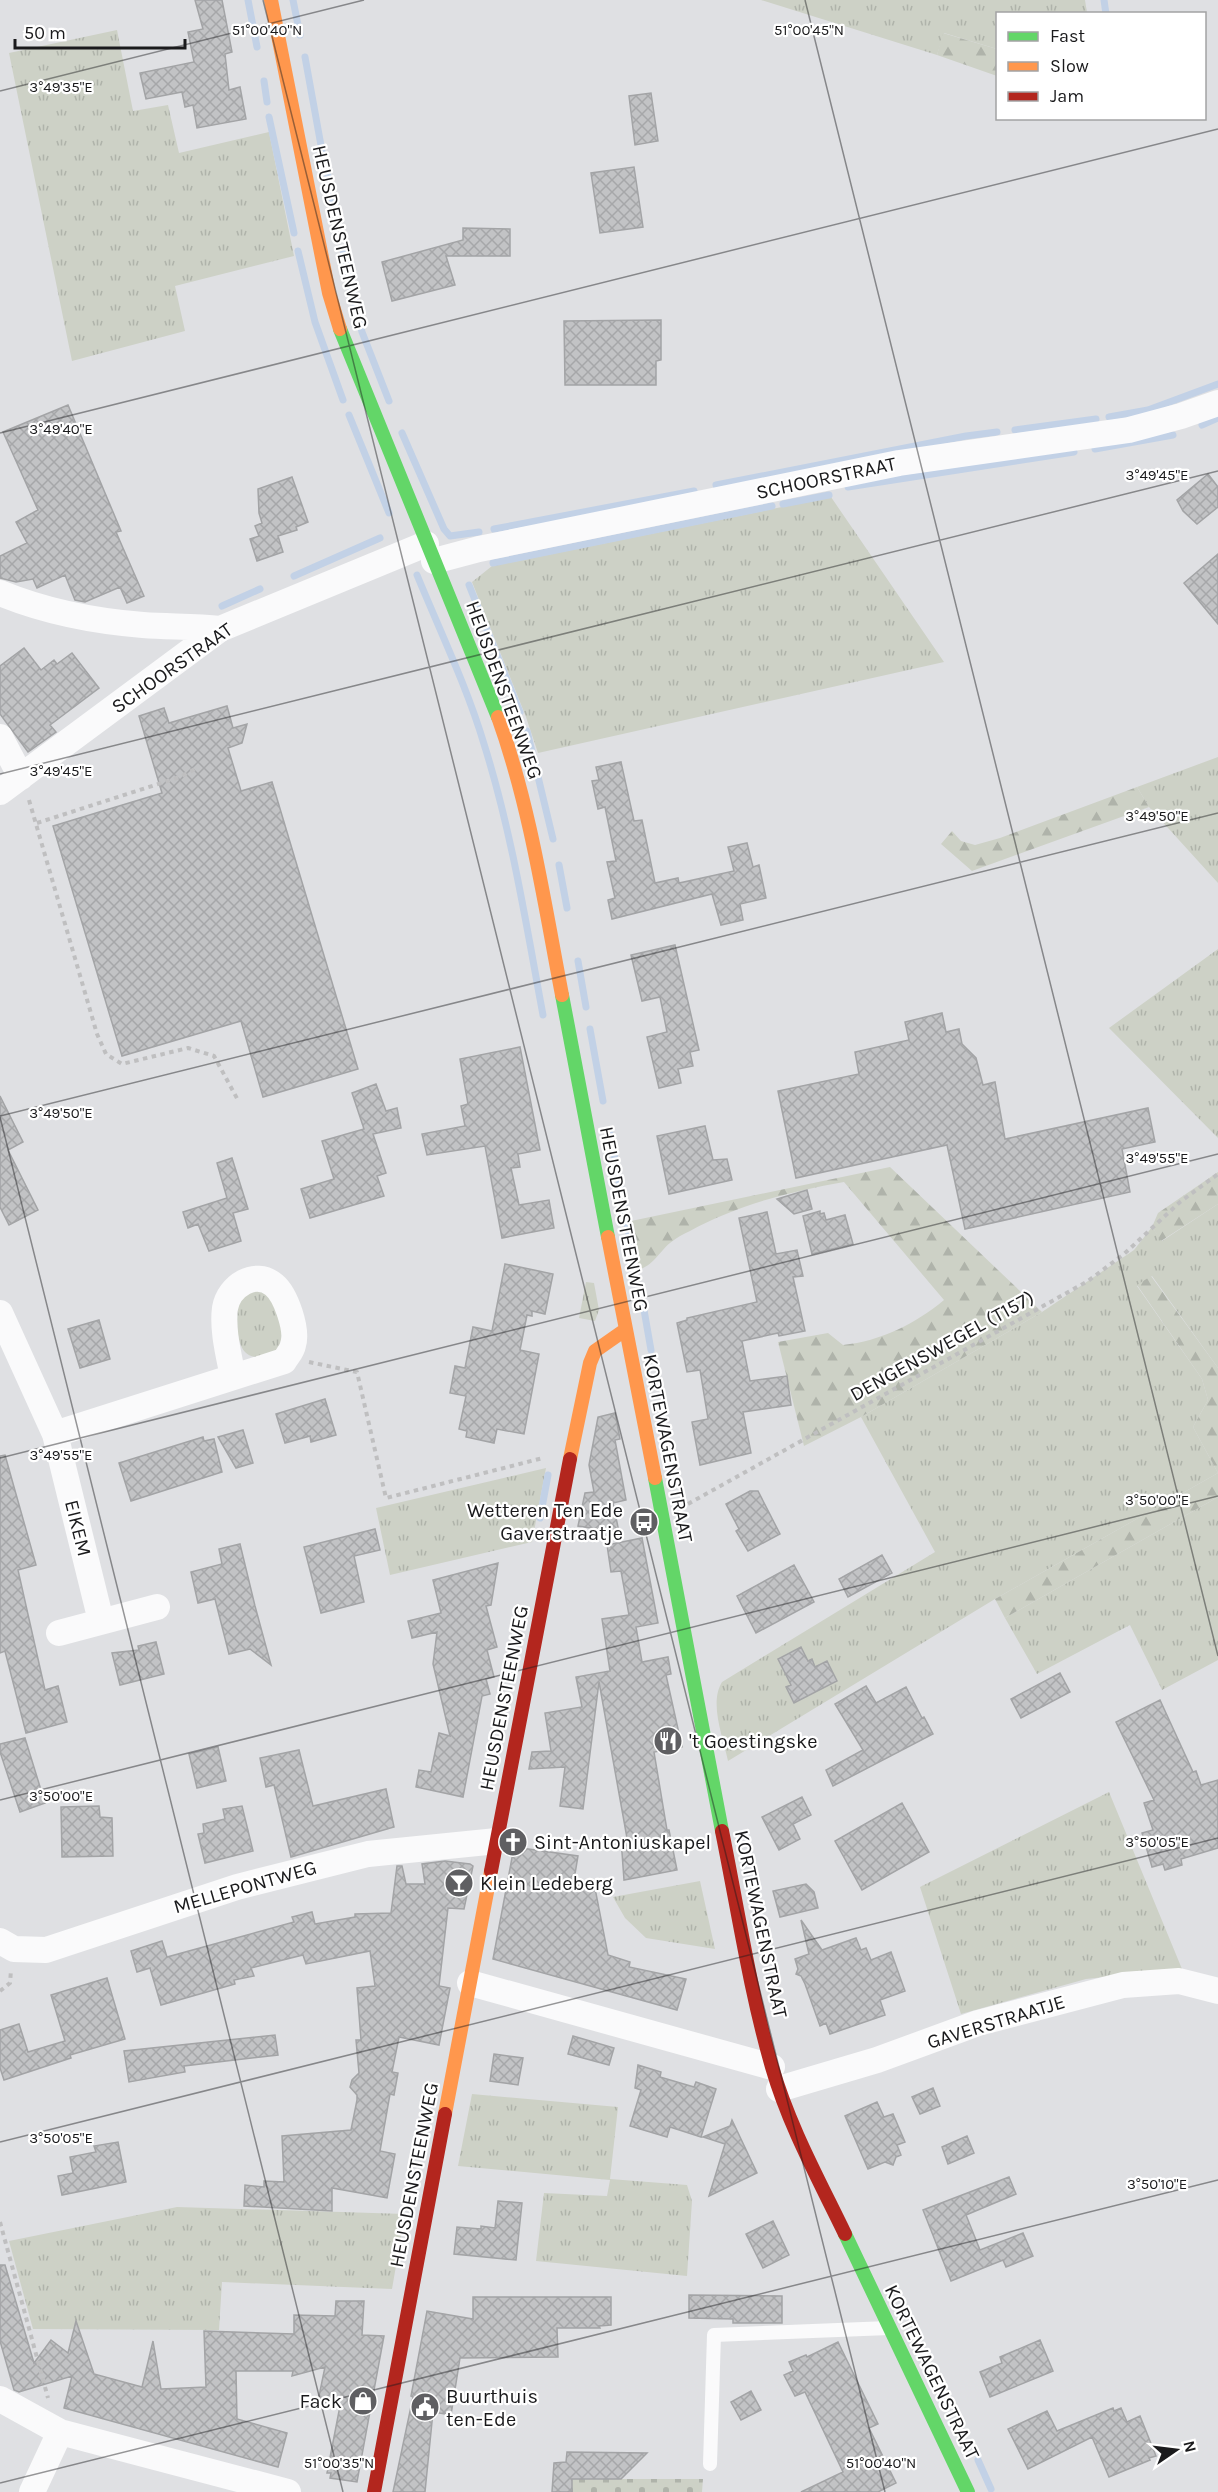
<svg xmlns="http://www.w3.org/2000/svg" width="1218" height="2492" viewBox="0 0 1218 2492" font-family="Karla,sans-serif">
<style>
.grass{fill:url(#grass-tufts)}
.forest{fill:url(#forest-firs)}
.cemetery{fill:url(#cemetery-stones)}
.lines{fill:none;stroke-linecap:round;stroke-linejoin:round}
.stream{stroke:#c2d1e6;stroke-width:7}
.building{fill:url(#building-cross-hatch);stroke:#a3a4a6;stroke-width:1.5}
.path{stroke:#bfbfc0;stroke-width:4;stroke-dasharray:4.5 4.5;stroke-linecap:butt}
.lane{stroke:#fafafb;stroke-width:14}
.street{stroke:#fafafb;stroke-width:26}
.fast{stroke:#63d668;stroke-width:14}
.slow{stroke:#ff974d;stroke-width:14}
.jam{stroke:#b3261e;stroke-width:14}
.ticks{fill:none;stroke:#1a1a1c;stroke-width:1.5;stroke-opacity:0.45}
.labels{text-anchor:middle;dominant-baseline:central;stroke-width:4.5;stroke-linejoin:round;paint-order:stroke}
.street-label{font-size:20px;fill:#1a1a1c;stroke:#fff}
.poi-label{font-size:20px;fill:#1a1a1c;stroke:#fff;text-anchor:start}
.ticks-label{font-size:15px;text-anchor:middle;fill:#1a1a1c;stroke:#fff;stroke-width:4.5;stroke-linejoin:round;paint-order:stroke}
</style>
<defs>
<pattern id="grass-tufts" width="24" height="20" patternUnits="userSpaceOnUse" patternTransform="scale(1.5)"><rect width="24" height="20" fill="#cdd1c6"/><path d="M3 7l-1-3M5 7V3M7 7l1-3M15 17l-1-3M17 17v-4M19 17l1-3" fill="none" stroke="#afb3aa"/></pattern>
<pattern id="forest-firs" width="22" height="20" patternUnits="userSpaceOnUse" patternTransform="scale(1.5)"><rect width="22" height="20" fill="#cdd1c6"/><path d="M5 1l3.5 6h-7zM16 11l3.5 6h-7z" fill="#afb3aa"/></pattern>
<pattern id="cemetery-stones" width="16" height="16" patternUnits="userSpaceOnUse" patternTransform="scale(1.5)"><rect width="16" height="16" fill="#cdd1c6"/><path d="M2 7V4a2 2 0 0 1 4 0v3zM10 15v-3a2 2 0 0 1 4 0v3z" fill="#afb3aa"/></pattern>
<pattern id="building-cross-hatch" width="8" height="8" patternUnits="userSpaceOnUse" patternTransform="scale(1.5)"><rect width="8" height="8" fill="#c2c3c5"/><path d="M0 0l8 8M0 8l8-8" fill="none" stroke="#a6a7a9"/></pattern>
</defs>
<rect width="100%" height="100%" fill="#dfe0e3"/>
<path class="grass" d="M761,0H1085L1087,13L998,14L997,49L944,33L937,55Z
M117,30L133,111L168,105L179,153L269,132L294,256L175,286L185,331L72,361L9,53Z
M831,497L944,662L538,753L526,717L472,582L492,566Z
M1218,757V883L1149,807L1137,787Z
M1218,949V1138L1109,1028Z
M1218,1204V1368L1152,1276L1137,1286L1202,1379L1208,1400L1193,1427L1218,1473L995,1599L728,1761C723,1737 709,1703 722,1682L935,1552L861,1417L1042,1312L1134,1250L1152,1227L1162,1241Z
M586,1282L594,1283L599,1310L595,1321L579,1318Z
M255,1290L270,1294L284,1331L278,1350C272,1352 262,1358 255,1357C233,1353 238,1320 237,1305L238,1301Z
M546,1468L532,1542L390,1575L376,1508Z
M1218,1497V1660L1162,1690L1130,1625L1037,1674L1005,1618Z
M1109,1792L1182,1969L1086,1979L961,2014L920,1887Z
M700,1881L715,1949L646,1938L625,1918L613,1897Z
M472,2094L618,2107L610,2179L687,2185L692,2201L687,2276L536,2261L544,2193L607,2196L610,2180L458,2166Z
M177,2207L405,2214L392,2289L222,2282L219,2330L33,2329L9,2241Z"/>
<path class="forest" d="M943,33L997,49V76L937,55Z
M1137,787L1149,807L972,871L941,844L952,831L961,841L975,845L1000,838Z
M890,1167L1042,1312L861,1417L804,1446L778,1342L828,1333L843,1345C881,1341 915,1324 944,1300L844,1182C792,1191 737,1205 690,1231C683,1234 676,1238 670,1243C660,1251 652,1267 639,1269L631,1221Z
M1218,1172V1204L1161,1241L1152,1227L1158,1213Z
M1151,1276L1218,1368V1497L1005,1618L995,1599L1218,1473L1193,1427L1208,1400L1202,1379L1137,1285Z"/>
<path class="cemetery" d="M553,2479H703L702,2492H552Z"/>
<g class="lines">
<path class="stream" d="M248,0L257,47
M293,0L300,35
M1104,0L1106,14
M305,57L322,151
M264,81L267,102
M269,117L294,233
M328,176L337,225
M343,250L362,332L389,401
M298,251L315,322L343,400
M349,415L389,513
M1109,417L1148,410L1218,384
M1202,425L1218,418
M1015,430L1096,419
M402,433L444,529L450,536L479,532
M1095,449L1173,435
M716,485L966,436L997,432
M848,487L1074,452
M783,504L829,495
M494,529L694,491
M493,563L772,506
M417,575C440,631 467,687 484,744C512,833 526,924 543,1015
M294,576L380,538
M469,585L520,712
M222,606L260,589
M527,731L553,839
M559,865L567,908
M578,961L586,1007
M590,1029L603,1101
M610,1134L634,1260
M640,1287L651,1350
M540,1518L548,1475
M978,2460L991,2489"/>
</g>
<path class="building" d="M195,0H222L232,52L225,54L229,90L240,87L246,119L197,128L193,105L185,107L182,92L146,99L140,73L194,62L188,32L203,29Z
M651,93L658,141L635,145L629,96Z
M634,167L643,227L600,233L591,173Z
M463,228L510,229V256H446L455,285L392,301L382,262L463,240Z
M661,320V360L656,361V385H565L564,321Z
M68,405L121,531L116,532L144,596L127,603L120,587L85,602L75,600L65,575L37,588L33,579L16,582L0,578V556L27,543L16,522L38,510L3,432Z
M1208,474L1218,487V507L1197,524L1183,511L1177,500Z
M292,477L308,522L296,527L297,530L278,536L283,552L257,561L250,539L259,536L255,526L262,523L259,513L258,489Z
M1218,554V624L1184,583Z
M24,648L41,670L54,660L57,664L72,653L99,688L50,725L56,732L28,752L0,714V666Z
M227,706L233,728L247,724L242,743L228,748L241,791L272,782L358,1069L263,1097L241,1021L122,1056L53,826L162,793L139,716L164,708L169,723Z
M621,762L634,821L642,820L655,883L678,878L679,883L734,871L728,847L747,843L753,867L759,865L766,898L740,904L743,920L721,925L712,894L612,919L608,900L615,898L607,862L616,861L605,807L598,809L592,781L599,780L596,767Z
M675,945L699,1050L690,1052L693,1066L678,1069L681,1083L659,1088L647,1037L667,1032L660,997L642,1001L631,955Z
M942,1013L946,1032L959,1029L962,1044L976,1058L983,1085L995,1082L1005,1139L1148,1108L1155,1142L1122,1149L1130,1192L965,1229L947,1145L796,1178L778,1091L859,1074L855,1052L909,1040L905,1022Z
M520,1047L540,1150L518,1154L520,1167L511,1168L519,1205L549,1200L554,1228L502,1238L485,1146L427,1155L422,1134L465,1126L461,1106L468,1104L460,1059Z
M376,1084L386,1111L397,1108L401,1128L373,1134L386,1173L377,1176L384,1196L310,1218L301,1189L334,1179L322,1141L364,1129L352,1093Z
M0,1096L23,1142L8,1150L38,1210L9,1225L0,1207Z
M705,1126L713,1160L727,1159L732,1180L669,1194L657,1136Z
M232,1158L248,1209L233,1213L241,1241L209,1251L198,1224L188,1228L183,1212L227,1198L217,1163Z
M807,1190L812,1209L794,1214L777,1199Z
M820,1211V1214L824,1213L826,1220L845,1215L853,1244L812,1254L803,1216Z
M767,1212L776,1254L797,1250L803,1276L793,1277L805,1331L779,1336L778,1333L742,1341L750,1381L787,1376L791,1405L743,1412L751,1453L700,1465L692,1422L708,1419L700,1370L687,1372L677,1323L687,1320V1318L757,1302L739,1218Z
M505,1264L553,1274L545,1314L532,1311V1316L527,1315L520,1350L539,1354L524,1434L497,1429L494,1443L466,1437L467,1431L459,1429L466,1396L450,1393L455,1366L465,1368L473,1327L492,1331Z
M99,1320L110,1359L80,1368L68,1329Z
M325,1399L336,1435L311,1442L310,1436L285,1443L276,1414Z
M615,1413L620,1439L615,1440L626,1500L613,1503L619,1532L578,1526L585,1493L594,1492L589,1465L598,1417Z
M243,1430L253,1463L236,1468L218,1437Z
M203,1437L204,1441L214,1439L222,1472L131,1501L119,1463Z
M5,1455L36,1565L18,1570L45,1690L58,1686L67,1722L26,1733L5,1651L0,1653V1456Z
M750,1491H758L780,1534L748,1551L736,1531L739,1529L726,1504Z
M375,1529L380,1550L354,1556L364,1602L321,1613L304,1547Z
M642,1538L658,1623L636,1627L642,1662L668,1657L671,1674L666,1675L682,1747L654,1752L667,1830H669L677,1870L624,1880L621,1839L627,1838L599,1682L583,1809L560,1806L565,1767L529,1769L532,1752L551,1751L545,1713L582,1707L576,1677L610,1671L602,1619L629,1615L621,1571L611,1572L607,1545Z
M240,1544L255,1606L271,1665L250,1649L229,1654L215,1599L198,1603L191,1572L222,1564L219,1549Z
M882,1555L892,1573L848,1597L839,1579Z
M498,1563L491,1605L486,1606L497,1647L487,1650L494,1677L486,1679L490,1694L482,1696L463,1797L416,1787L419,1770L431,1772L439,1733L450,1736L433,1664L437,1632L412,1638L408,1621L441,1613L433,1580Z
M794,1565L814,1602L756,1633L737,1596Z
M156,1642L164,1674L120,1685L112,1653L139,1650L138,1646Z
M801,1647L808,1661L812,1659L815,1667L827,1661L837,1681L794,1703L786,1687L791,1685L778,1659Z
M1060,1673L1070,1692L1021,1718L1011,1699Z
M866,1686L876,1703L906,1687L922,1718L924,1717L933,1734L833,1786L826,1770L863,1750L835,1704Z
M1160,1700L1193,1772L1196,1771L1201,1785L1218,1780V1848L1181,1859L1182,1865L1165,1870L1163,1864L1152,1867L1142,1833L1153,1830L1144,1803L1154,1800L1116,1722Z
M25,1738L45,1803L20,1812L0,1752V1744Z
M218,1747L226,1781L197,1788L189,1754Z
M299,1750L313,1806L386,1789L394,1827L291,1857L274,1785L266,1787L260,1758Z
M802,1797L811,1815L793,1824L800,1839L779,1850L762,1817Z
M902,1803L929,1852L862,1890L835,1841Z
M99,1806L100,1817L112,1818L113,1856L62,1857L61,1807Z
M242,1806L253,1851L205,1863L198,1834L204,1833L203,1824L225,1819L223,1809Z
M514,1847L578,1856L573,1886L594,1883L608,1955L630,1962L629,1967L686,1979L677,2010L493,1959Z
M445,1861L470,1864L473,1866L464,1909L448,1908L439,1986L450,1988L439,2045L399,2037L392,2072L398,2073L394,2095L390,2094L380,2151L395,2154L387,2198L332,2188V2211L244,2206L245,2185L264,2187V2181L284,2182L282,2136L351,2130L357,2100V2095L350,2087L352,2080L359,2073L356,2040H361L357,1988L375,1986L370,1951L306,1964L303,1955L251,1968L254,1976L234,1980L235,1984L161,2005L150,1968L137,1972L131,1951L162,1941L167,1957L294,1922L292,1917L312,1912L315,1924L355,1917V1914L391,1913L397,1866H402L406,1884H425L422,1864Z
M806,1884L814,1892L818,1908L780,1917L773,1891Z
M801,1920L822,1950L856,1938L861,1950L866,1948L871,1960L891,1952L905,1991L880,2000L885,2015L830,2034L826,2023L820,2026L805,1984L801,1976L796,1974L798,1969L795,1959L809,1954Z
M107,1978L125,2039L70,2055L71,2058L4,2080L0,2068V2030L19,2024L28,2052L65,2041L51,1995Z
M275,2035L278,2055L184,2066L185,2072L129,2082L124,2051Z
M573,2036L614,2048L609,2065L568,2054Z
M494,2054L523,2058L518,2085L490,2081Z
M638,2065L661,2072L660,2077L694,2087L696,2082L716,2089L701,2137L670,2127L667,2137L630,2126L641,2090L635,2088Z
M933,2088L940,2106L920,2114L912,2097Z
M877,2102L884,2117L893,2114L905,2142L897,2145L901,2155L896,2157L893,2165L885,2162L868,2169L845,2116Z
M732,2120L757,2173L709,2196L725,2144L703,2137L730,2126Z
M967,2136L974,2153L948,2164L942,2147Z
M118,2142L126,2182L62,2195L58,2176L73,2173L70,2157L96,2152L94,2146Z
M1009,2177L1016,2194L966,2215L980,2250L1023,2233L1033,2256L1006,2267L1003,2260L951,2281L923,2210Z
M498,2201L522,2203L516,2260L454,2254L457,2227L481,2229V2226L495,2228Z
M773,2221L789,2255L763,2268L746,2234Z
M0,2265H5L34,2363L51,2340L68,2353L76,2321L94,2374L142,2387L153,2341L161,2389L206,2387L204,2331L294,2334V2315L335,2316L336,2301H364L362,2335L384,2336L357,2482L330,2478L331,2473H327L340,2406L318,2401L325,2367L292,2376L293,2371H236L237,2419L287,2433L278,2467L64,2408L72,2376L19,2392L14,2390L0,2341Z
M689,2295L782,2296V2323H733V2319L689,2318Z
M473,2297H611V2325L599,2326L600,2328H557L558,2357L460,2358L451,2415L433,2412L425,2492H393L413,2397L411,2396L427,2311L473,2319Z
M1040,2340L1053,2371L990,2397L980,2372L1002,2363L1000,2357Z
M838,2342L878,2424L869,2428L896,2483L878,2492H801L843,2472L805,2392L795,2396L784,2375L793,2371L789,2362L806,2355L807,2357Z
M751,2391L761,2410L741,2420L731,2402Z
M1113,2408L1114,2411L1121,2408L1127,2422L1140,2416L1156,2456L1149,2458L1150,2460L1109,2477L1092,2437L1028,2469L1008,2429L1047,2411L1057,2431Z
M567,2452L647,2453L621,2479H572V2492H552L554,2463L566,2462Z"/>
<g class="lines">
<path class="path" d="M29,800L97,1034L106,1054L122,1064L188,1048L214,1056L239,1102
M37,823L180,777L197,768
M309,1362L357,1372L386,1498L543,1458
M688,1504L1088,1281L1124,1254L1180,1202L1218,1174
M0,1991L10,1983L11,1970
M0,2222L48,2398"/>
<path class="lane" d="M710,2464L714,2335L889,2328"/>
<path class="street" d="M434,561L479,549L899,463L1129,430L1181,416L1218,403
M0,593C46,612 93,621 143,625C169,627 194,626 220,629
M0,737L21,777
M0,792L220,629L426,544
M0,1313L55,1434L101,1621
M55,1434L284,1361C287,1356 292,1351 293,1345C298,1330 286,1295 274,1285C255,1269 229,1286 225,1308C222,1330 229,1356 233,1377
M59,1633L157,1607
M0,1941L14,1949L46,1950L237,1887L368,1854L497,1841
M470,1983L772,2067
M779,2089L877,2060L978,2023L1123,1985L1179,1981L1218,1991
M0,2399L60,2432L288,2492
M32,2492L60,2432"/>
<path class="fast" d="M340,329L498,717
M562,995L608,1237
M655,1478L722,1831
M845,2234L968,2492"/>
<path class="slow" d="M271,0L329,293L340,329
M498,717C530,806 544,901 562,995
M608,1237L655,1478
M570,1459L590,1363L595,1351L625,1330
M445,2114L491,1871"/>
<path class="jam" d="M722,1831C738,1910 750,1991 772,2067C789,2126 819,2180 845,2234
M491,1871L570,1459
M374,2492L445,2114"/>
</g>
<path class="ticks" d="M263,0L885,2492M805,0L1218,1656M0,91L364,0M0,433L1218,129M0,774L1218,471M0,1116L1218,813M0,1117L343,2492M0,1458L1218,1154M0,1800L1218,1496M0,2142L1218,1838M0,2483L1218,2180"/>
<defs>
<g id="bus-disc" transform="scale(1.5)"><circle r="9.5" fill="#5f5f62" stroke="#fff"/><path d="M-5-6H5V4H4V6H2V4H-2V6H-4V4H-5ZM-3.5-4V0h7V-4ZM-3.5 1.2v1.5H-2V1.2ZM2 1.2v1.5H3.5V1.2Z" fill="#fff"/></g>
<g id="restaurant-disc" transform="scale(1.5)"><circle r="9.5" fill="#5f5f62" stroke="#fff"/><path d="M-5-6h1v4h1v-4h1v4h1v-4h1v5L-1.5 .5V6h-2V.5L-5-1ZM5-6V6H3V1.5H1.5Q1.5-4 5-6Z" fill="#fff"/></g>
<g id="church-disc" transform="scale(1.5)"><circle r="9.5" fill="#5f5f62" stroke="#fff"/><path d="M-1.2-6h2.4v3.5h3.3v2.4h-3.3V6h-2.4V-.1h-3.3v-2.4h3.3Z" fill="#fff"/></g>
<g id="bar-disc" transform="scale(1.5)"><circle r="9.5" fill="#5f5f62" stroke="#fff"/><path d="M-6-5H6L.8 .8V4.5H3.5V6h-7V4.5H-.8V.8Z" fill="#fff"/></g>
<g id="shop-disc" transform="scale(1.5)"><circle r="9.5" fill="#5f5f62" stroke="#fff"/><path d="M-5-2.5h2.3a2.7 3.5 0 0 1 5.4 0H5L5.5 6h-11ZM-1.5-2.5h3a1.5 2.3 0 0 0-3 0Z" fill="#fff"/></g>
<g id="civic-disc" transform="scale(1.5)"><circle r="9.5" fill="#5f5f62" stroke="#fff"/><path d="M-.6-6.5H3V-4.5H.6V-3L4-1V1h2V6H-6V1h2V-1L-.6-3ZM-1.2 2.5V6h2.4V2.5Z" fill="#fff"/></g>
</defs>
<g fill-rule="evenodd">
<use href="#bus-disc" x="644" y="1522"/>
<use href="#restaurant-disc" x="668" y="1741"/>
<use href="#church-disc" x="513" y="1842"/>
<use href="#bar-disc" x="459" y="1883"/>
<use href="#shop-disc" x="363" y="2401"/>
<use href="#civic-disc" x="425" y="2407"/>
</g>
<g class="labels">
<g class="street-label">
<text transform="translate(340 237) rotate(77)">HEUSDENSTEENWEG</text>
<text transform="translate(826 478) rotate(-12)">SCHOORSTRAAT</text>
<text transform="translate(172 668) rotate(-35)">SCHOORSTRAAT</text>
<text transform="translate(504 690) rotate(70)">HEUSDENSTEENWEG</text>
<text transform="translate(624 1219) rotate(79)">HEUSDENSTEENWEG</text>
<text transform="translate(942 1346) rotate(-29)">DENGENSWEGEL (T157)</text>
<text transform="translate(668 1448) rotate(79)">KORTEWAGENSTRAAT</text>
<text transform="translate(78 1528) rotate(76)">EIKEM</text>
<text transform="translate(504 1698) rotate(-79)">HEUSDENSTEENWEG</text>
<text transform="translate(245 1887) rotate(-16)">MELLEPONTWEG</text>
<text transform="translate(761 1924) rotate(78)">KORTEWAGENSTRAAT</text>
<text transform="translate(996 2022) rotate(-17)">GAVERSTRAATJE</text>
<text transform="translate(414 2175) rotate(-79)">HEUSDENSTEENWEG</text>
<text transform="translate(932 2372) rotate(64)">KORTEWAGENSTRAAT</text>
</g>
<g class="poi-label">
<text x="623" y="1510" text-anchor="end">Wetteren Ten Ede<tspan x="623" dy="23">Gaverstraatje</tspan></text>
<text x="689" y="1741">'t Goestingske</text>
<text x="534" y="1842">Sint-Antoniuskapel</text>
<text x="480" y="1883">Klein Ledeberg</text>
<text x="446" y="2396">Buurthuis<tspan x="446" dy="23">ten-Ede</tspan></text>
<text x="342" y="2401" text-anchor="end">Fack</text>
</g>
</g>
<g class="ticks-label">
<text x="267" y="35">51°00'40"N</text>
<text x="809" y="35">51°00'45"N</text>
<text x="61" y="92">3°49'35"E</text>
<text x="61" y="434">3°49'40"E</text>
<text x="1157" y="480">3°49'45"E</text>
<text x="61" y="776">3°49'45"E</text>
<text x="1157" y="821">3°49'50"E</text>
<text x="61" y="1118">3°49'50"E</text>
<text x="1157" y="1163">3°49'55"E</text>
<text x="61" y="1460">3°49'55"E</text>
<text x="1157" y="1505">3°50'00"E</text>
<text x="61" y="1801">3°50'00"E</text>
<text x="1157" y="1847">3°50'05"E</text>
<text x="61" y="2143">3°50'05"E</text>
<text x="1157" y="2189">3°50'10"E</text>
<text x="339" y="2468">51°00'35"N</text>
<text x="881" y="2468">51°00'40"N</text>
</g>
<rect x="996" y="12" width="210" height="108" fill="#ffffff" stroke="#a3a3a4" stroke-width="1.5"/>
<rect x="1008" y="32" width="30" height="9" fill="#63d668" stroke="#a3a3a4" stroke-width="1.5"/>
<text x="1050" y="42" font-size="18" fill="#1a1a1c">Fast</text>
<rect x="1008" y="62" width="30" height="9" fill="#ff974d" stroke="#a3a3a4" stroke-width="1.5"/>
<text x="1050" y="72" font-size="18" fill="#1a1a1c">Slow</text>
<rect x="1008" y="92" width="30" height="9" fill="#b3261e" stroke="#a3a3a4" stroke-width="1.5"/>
<text x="1050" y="102" font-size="18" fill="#1a1a1c">Jam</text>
<g transform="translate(1176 2450) rotate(76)" stroke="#ffffff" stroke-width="4.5" paint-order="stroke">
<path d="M0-4.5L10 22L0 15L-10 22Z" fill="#1a1a1c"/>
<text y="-9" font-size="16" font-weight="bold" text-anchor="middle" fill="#1a1a1c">N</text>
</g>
<path d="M15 39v9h170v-9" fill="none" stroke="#1a1a1c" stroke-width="3"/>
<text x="24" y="39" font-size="18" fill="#1a1a1c" stroke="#ffffff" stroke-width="4.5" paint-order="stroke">50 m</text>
</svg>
